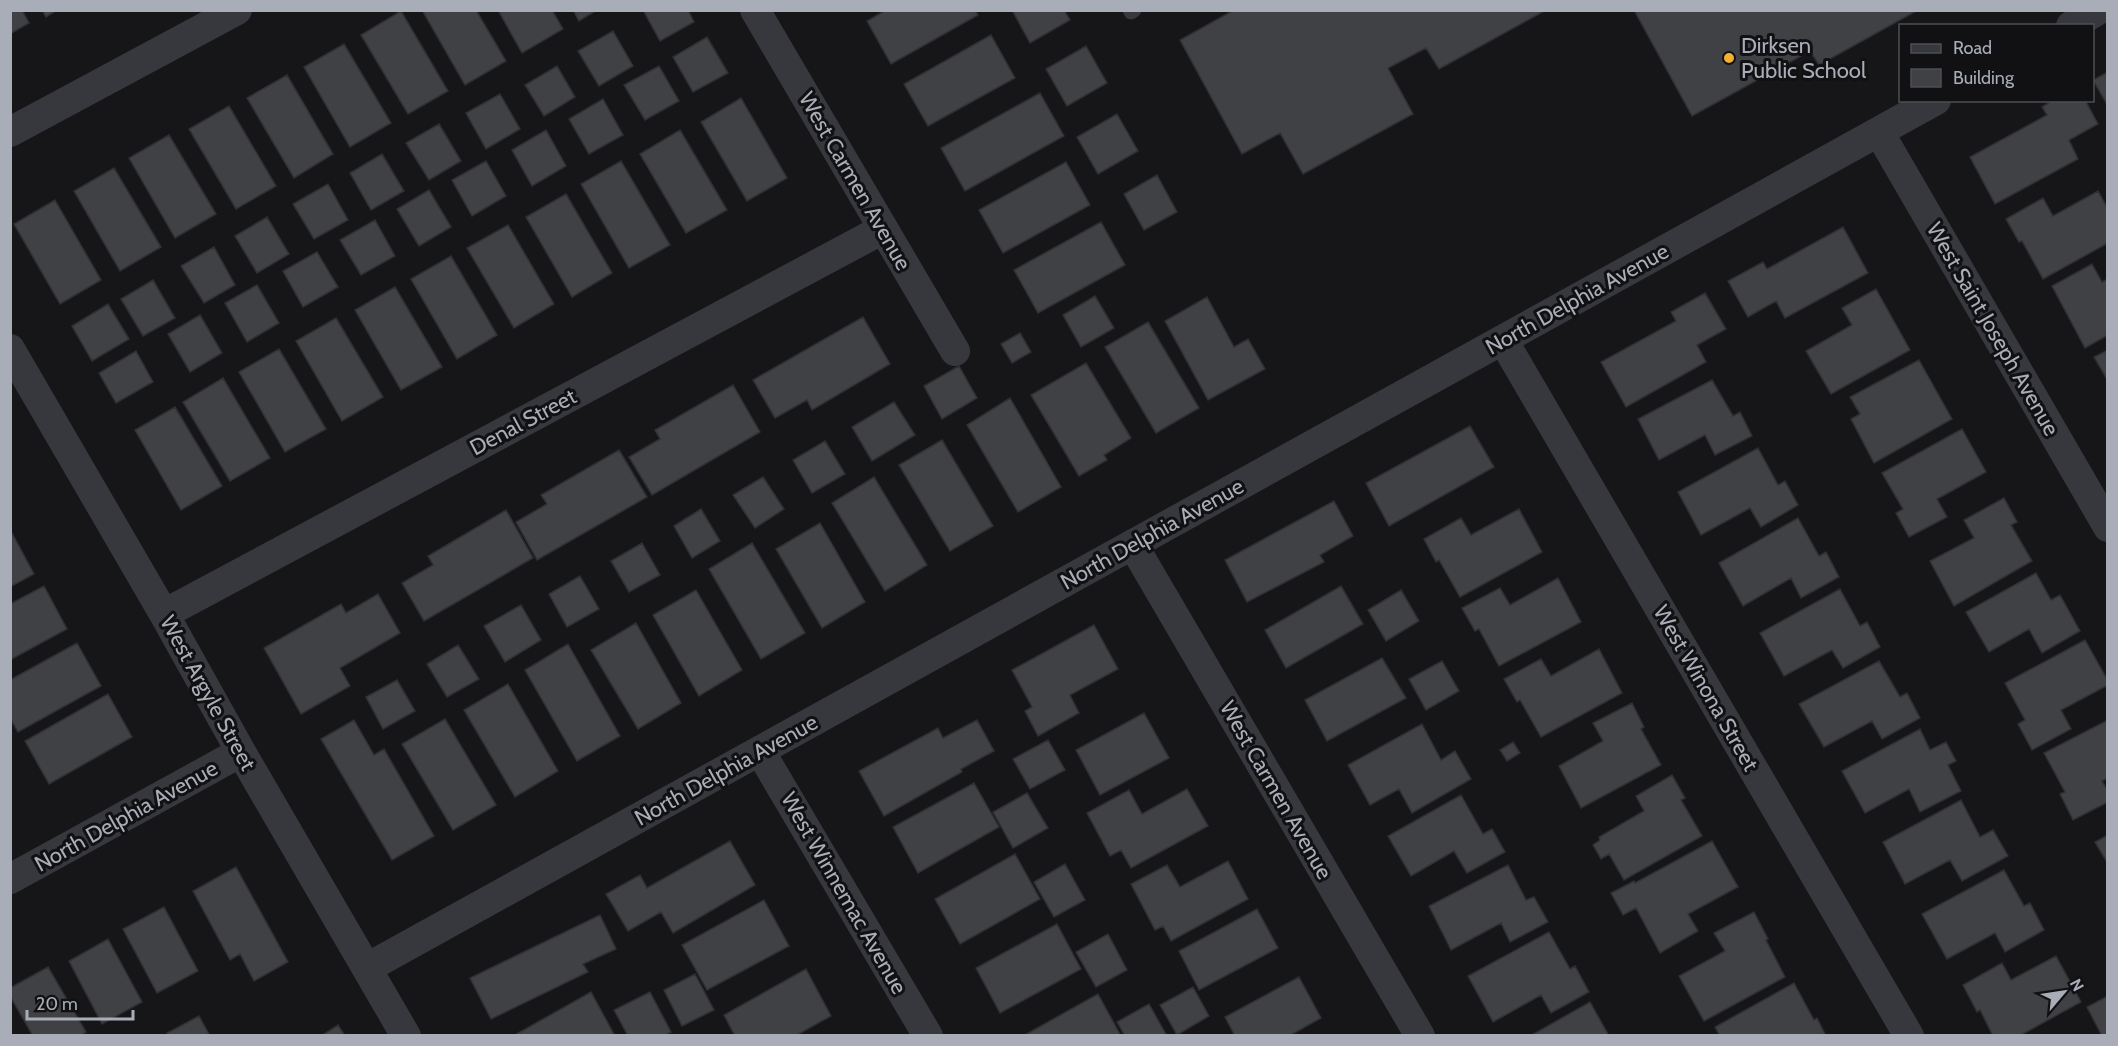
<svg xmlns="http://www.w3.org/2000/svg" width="2118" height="1046" viewBox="0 0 2118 1046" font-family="Cabin,sans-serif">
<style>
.building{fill:#404145;stroke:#303034;stroke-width:1.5}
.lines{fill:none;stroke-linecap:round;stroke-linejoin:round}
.service{stroke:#37383d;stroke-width:15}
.minor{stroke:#37383d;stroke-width:30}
.poi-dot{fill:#f2b134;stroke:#111113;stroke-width:2}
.labels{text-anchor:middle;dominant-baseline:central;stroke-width:6;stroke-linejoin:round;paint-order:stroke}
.poi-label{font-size:22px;fill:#a8adb8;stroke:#111113;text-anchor:start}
.street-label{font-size:22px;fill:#a8adb8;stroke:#111113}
</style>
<rect width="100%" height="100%" fill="#161618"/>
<path class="building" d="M10,10H22L29,23L10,34Z
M42,10H57L46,17Z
M422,10H476L506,61L465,85Z
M498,10H552L563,29L522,53Z
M573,10H597L579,21Z
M643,10H688L694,22L660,41Z
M886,10H975L978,15L891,64L867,21Z
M1012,10H1064L1070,20L1030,43Z
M1234,10H1546L1439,69L1426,48L1388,68L1413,114L1303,174L1280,133L1242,154L1180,40Z
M1634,10H1918L1819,65L1810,51L1692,116Z
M401,11L448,91L408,114L361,35Z
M613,31L633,66L599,86L578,51Z
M991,35L1015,78L928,126L904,84Z
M707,37L728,73L693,92L673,57Z
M344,44L391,123L350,147L304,67Z
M1086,46L1107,83L1067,106L1046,69Z
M557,66L575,97L544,116L525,85Z
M659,66L679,101L645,120L624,85Z
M2108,72V106L2093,80Z
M287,75L333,154L294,178L247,98Z
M1040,93L1064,136L965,191L941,148Z
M500,94L520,129L486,149L466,113Z
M741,98L787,178L747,201L701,122Z
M603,99L623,135L589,154L569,119Z
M2053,100H2085L2098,124L2069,140L2078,159L1995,204L1970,157L2047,115L2042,107Z
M229,106L276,186L236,209L189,129Z
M1117,114L1138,151L1098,174L1077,137Z
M439,124L461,161L429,180L406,143Z
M546,130L566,166L532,186L512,150Z
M680,130L727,210L686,233L640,154Z
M169,135L216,214L175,238L129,158Z
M382,154L404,191L371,210L350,173Z
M486,161L506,196L472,216L452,180Z
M621,161L670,245L629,268L581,184Z
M1066,162L1090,205L1003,253L979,210Z
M114,168L161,247L120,271L74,191Z
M1157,175L1177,212L1144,230L1124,194Z
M328,184L348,220L314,239L293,204Z
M429,190L451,227L419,246L397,209Z
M2098,191L2108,209V243L2043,279L2022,241L2019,242L2006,219L2043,198L2053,216Z
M566,194L612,273L572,297L526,217Z
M55,200L101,280L60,304L14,224Z
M267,217L289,254L257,273L235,236Z
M375,220L395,256L361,275L340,240Z
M1101,222L1125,265L1038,313L1014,270Z
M508,225L554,304L514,328L467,248Z
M1843,227L1868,273L1785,318L1776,301L1748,317L1728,281L1763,262L1767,269Z
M214,247L235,285L204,303L181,266Z
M317,252L338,287L303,307L283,271Z
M451,256L497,335L457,359L411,279Z
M2092,264L2102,282L2108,279V335L2085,348L2052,286Z
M153,280L175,318L143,336L121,299Z
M257,285L279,323L247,342L225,303Z
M395,287L442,367L401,390L355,310Z
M1876,289L1910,350L1831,394L1806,351L1852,325L1842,308Z
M1705,293L1726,329L1697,345L1706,362L1626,407L1601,362L1676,321L1671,312Z
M1095,296L1114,328L1081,347L1063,315Z
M1207,297L1234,347L1248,339L1265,369L1208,400L1165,321Z
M108,304L129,339L92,361L72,326Z
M200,315L222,353L190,372L168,334Z
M863,317L890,364L812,410L807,400L775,418L753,380Z
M336,318L383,397L342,421L296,341Z
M1148,322L1199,408L1156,433L1105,347Z
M1020,333L1031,352L1012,363L1001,344Z
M279,349L326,429L285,452L239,372Z
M2108,350V381L2094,357Z
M136,351L153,382L116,403L99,373Z
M1919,360L1952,419L1874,463L1851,419L1860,414L1850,397Z
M1086,363L1131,438L1104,455L1107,460L1079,476L1031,395Z
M959,366L977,398L942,419L924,386Z
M223,378L270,458L230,481L183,402Z
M1712,380L1733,416L1740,412L1752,436L1715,455L1705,435L1659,460L1638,419Z
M733,385L760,432L652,495L629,457L660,439L655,430Z
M1010,398L1061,487L1018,512L967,425Z
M894,402L915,435L872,461L852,427Z
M175,407L222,486L181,510L135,430Z
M1470,426L1494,467L1389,526L1366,483Z
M1962,429L1986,472L1937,499L1947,517L1909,537L1896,513L1903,509L1882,473Z
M942,440L993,526L950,551L899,465Z
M825,441L845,474L812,493L793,460Z
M1758,448L1778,485L1785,481L1798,505L1761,527L1750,508L1701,535L1678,492Z
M619,450L647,497L537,560L516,522L547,504L541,495Z
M763,477L784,509L755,528L733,495Z
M874,477L927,565L885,591L832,503Z
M2004,498L2017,522L2011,525L2032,561L1954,606L1930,561L1974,538L1964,520Z
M1334,501L1353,536L1320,555L1324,562L1247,602L1225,560Z
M701,509L720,541L692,558L674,526Z
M1519,509L1542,552L1460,597L1439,560L1436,562L1424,539L1461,518L1471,535Z
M506,510L533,558L424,621L402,583L433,565L428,556Z
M1798,518L1819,556L1826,552L1839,577L1801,598L1791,578L1743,606L1719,563Z
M820,523L865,602L822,628L776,549Z
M11,531L34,574L10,587V531Z
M642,543L660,575L629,592L611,561Z
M752,543L805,633L761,659L709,569Z
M2036,573L2051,600L2060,595L2080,631L2042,653L2029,629L1989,652L1966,612Z
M580,576L599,609L567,627L549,594Z
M1558,578L1581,622L1499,666L1479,629L1475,631L1462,608L1500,588L1510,605Z
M44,586L67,629L10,660V604Z
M1341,586L1363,624L1286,668L1265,630Z
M1840,589L1860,626L1867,622L1880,647L1843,668L1832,650L1784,676L1760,633Z
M696,590L742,670L699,696L653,615Z
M1401,590L1419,621L1386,641L1368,610Z
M378,594L400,633L340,668L350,686L301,714L264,648L341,604L346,613Z
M521,605L541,640L505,662L484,626Z
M636,623L681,703L638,729L591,650Z
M1094,625L1118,669L1070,695L1079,713L1038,736L1025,711L1032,707L1012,670Z
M2085,640L2108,681V685L2061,710L2071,729L2032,750L2018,724L2025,720L2005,683Z
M77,643L101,686L18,732L10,718V680Z
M568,644L620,736L577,761L525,670Z
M458,645L479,679L447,697L427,664Z
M1599,649L1622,693L1541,737L1520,700L1517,702L1504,679L1541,659L1551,676Z
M1382,658L1406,698L1327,741L1305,700Z
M1442,661L1459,691L1426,710L1409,679Z
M1879,661L1900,697L1907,693L1920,718L1882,739L1872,721L1824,747L1799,704Z
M397,680L415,711L383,729L366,697Z
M508,684L558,771L515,797L464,710Z
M108,694L132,737L49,784L25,741Z
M1632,703L1644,727L1641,729L1661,765L1581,808L1559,766L1603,741L1593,723Z
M1144,713L1169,758L1100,795L1076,750Z
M445,719L496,805L453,830L402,744Z
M354,720L374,755L384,749L434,836L392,860L321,739Z
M977,720L994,751L961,769L962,772L884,816L859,771L938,728L943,738Z
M2108,720V778L2102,781L2108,791V802L2073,820L2060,794L2065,792L2044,753Z
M1422,724L1441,760L1455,751L1471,779L1412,813L1399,789L1370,805L1348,765Z
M1920,729L1930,750L1946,742L1956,761L1948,765L1961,791L1920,812L1909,789L1865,813L1842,771Z
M1048,740L1065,770L1030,789L1013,759Z
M1513,742L1520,753L1507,761L1500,750Z
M1672,775L1685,798L1681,800L1702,836L1624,880L1609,854L1601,859L1593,845L1600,840L1599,837L1644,811L1636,796Z
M974,783L999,827L918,873L893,827Z
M1187,789L1208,826L1131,868L1121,850L1110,856L1087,813L1129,790L1142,814Z
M1027,793L1048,828L1013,848L993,812Z
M1461,795L1483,834L1492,829L1505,852L1467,873L1454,851L1411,876L1388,836Z
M1961,800L1980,837L1993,830L2008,856L1962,881L1950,860L1905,884L1883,842Z
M2108,835V864L2095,842Z
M730,841L755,885L673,933L661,912L628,931L606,894L640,875L647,888Z
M1712,841L1738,887L1688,914L1698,931L1660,953L1636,908L1623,915L1611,893L1634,881L1635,883Z
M1015,854L1040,899L960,944L935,899Z
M1228,861L1248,899L1171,941L1163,926L1155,930L1131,884L1167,865L1180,887Z
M1065,864L1085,900L1054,917L1034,882Z
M1508,865L1526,900L1534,897L1548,922L1510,942L1501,923L1451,950L1429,906Z
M236,867L288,962L254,981L240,954L230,960L193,891Z
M2004,870L2024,906L2030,903L2044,930L2005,952L1995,933L1947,959L1922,914Z
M764,900L789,946L707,990L682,945Z
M164,907L198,971L157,993L123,929Z
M1257,909L1278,948L1199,990L1179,951Z
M1754,912L1768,939L1766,940L1785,977L1704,1021L1679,976L1725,951L1714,933Z
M600,915L616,949L583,964L588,972L491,1019L470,978Z
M1057,924L1081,969L1000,1013L976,968Z
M1549,932L1570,969L1575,966L1589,992L1551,1013L1541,995L1493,1022L1468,976Z
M1108,934L1127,970L1096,987L1076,952Z
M108,939L142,1002L102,1024L69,961Z
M2056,956L2081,1002L2019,1036H1993L1980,1010L1977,1012L1963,985L2002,963L2011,980Z
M48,967L86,1032L80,1036H33L10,996V988Z
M806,969L831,1016L795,1036H735L724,1015Z
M695,974L714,1010L682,1026L664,990Z
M1299,977L1321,1018L1289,1036H1235L1225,1017Z
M1794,983L1814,1020L1817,1018L1826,1036H1720L1715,1027Z
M1193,987L1209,1016L1177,1035L1160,1005Z
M591,992L615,1036H513Z
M650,992L671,1032L664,1036H628L614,1010Z
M1098,994L1121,1036H1023Z
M2108,996V1036H2102L2087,1007Z
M1590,1002L1609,1036H1530Z
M1149,1004L1167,1036H1125L1117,1022Z
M199,1016L210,1036H168L167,1033Z
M338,1025L345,1036H321Z"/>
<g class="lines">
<path class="service" d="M1130,10L1131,12L1134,10"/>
<path class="minor" d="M755,10L955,351
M2071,26L2098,10
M10,132L237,10
M1879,132L2108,527
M1503,340L1909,1036
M10,349L164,614L241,752L406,1036
M1133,545L1420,1036
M164,614L883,229
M760,751L928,1036
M10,879L241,752
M367,968L1936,100"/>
</g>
<circle class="poi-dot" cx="1729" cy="58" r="6"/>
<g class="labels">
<g class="poi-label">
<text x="1741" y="45">Dirksen<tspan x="1741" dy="25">Public School</tspan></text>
</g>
<g class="street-label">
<text transform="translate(855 181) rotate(60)">West Carmen Avenue</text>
<text transform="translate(1577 299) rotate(-29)">North Delphia Avenue</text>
<text transform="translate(1993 329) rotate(60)">West Saint Joseph Avenue</text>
<text transform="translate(523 422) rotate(-28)">Denal Street</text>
<text transform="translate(1152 534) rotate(-29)">North Delphia Avenue</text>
<text transform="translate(1706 688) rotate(60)">West Winona Street</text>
<text transform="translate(208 693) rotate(61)">West Argyle Street</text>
<text transform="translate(726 770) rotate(-29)">North Delphia Avenue</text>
<text transform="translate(1276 790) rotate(60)">West Carmen Avenue</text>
<text transform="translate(126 816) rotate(-29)">North Delphia Avenue</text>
<text transform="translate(844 893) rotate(60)">West Winnemac Avenue</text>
</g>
</g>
<rect width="2118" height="1046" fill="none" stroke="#a8adb8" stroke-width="24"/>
<rect x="1899" y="24" width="195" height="78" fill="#111113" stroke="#4d4f55" stroke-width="1.5"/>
<rect x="1911" y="44" width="30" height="9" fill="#37383d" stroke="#4d4f55" stroke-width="1.5"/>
<text x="1953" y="54" font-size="18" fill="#a8adb8">Road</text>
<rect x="1911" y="69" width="30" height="18" fill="#404145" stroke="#4d4f55" stroke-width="1.5"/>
<text x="1953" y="84" font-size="18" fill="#a8adb8">Building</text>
<g transform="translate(2064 992) rotate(61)" stroke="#111113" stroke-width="4.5" paint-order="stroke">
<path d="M0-4.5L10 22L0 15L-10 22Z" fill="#a8adb8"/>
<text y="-9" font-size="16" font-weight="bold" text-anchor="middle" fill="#a8adb8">N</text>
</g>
<path d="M27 1010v9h106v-9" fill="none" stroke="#a8adb8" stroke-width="3"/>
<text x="36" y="1010" font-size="18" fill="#a8adb8" stroke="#111113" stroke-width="4.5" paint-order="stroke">20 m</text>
</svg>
